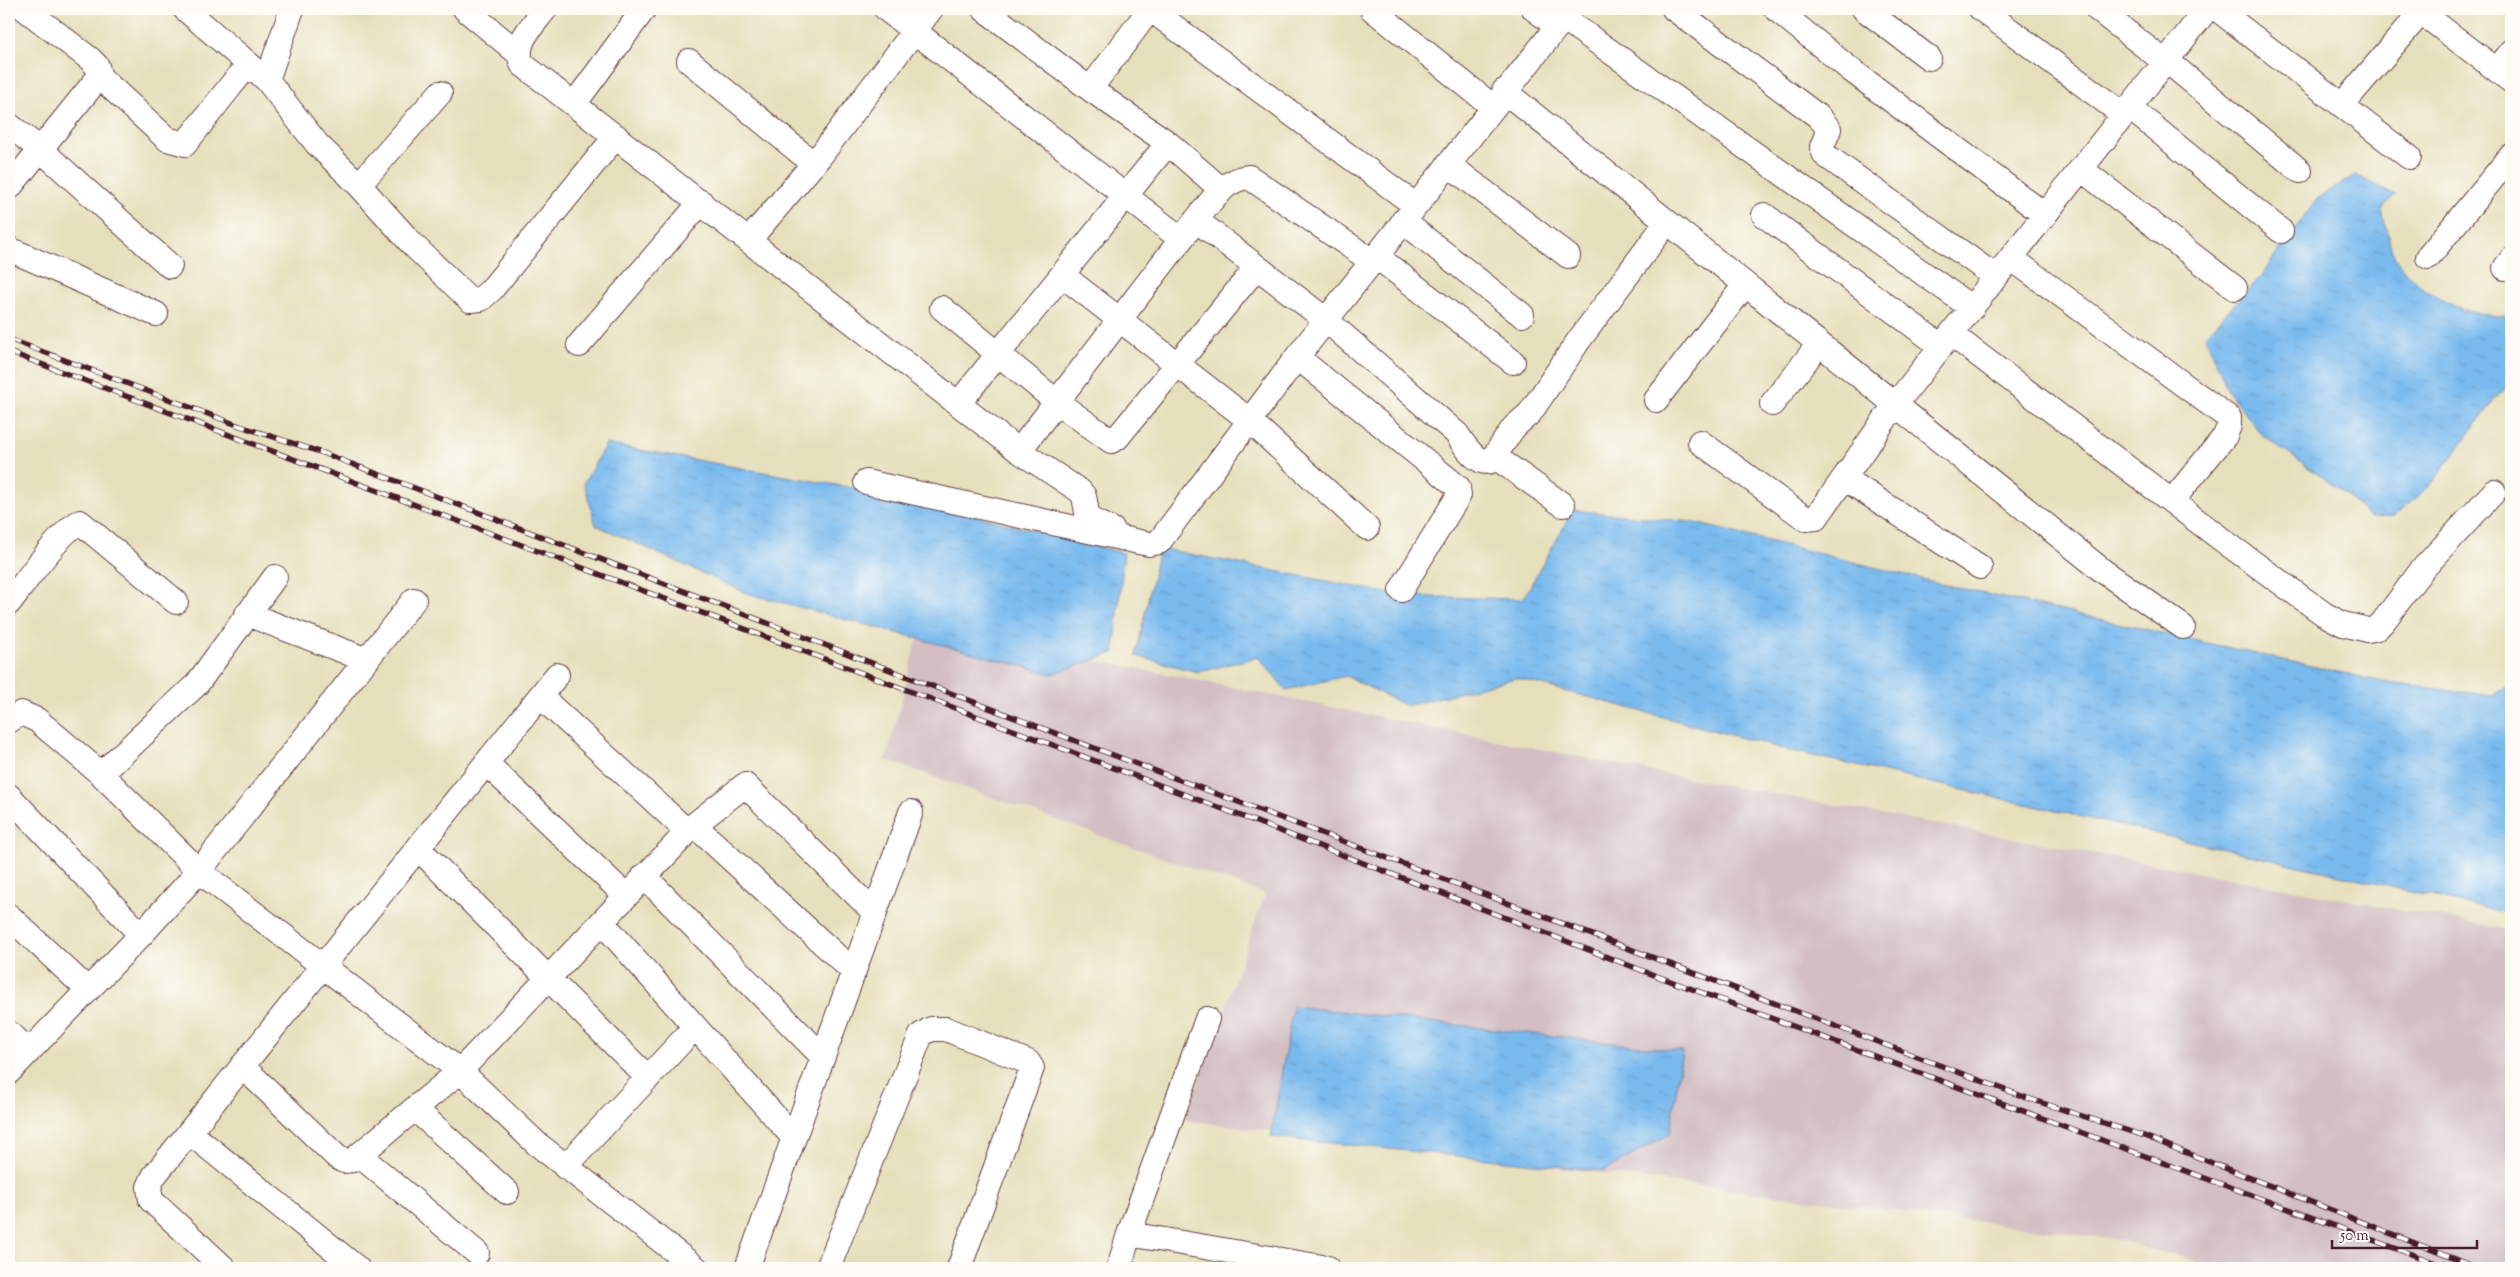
<svg xmlns="http://www.w3.org/2000/svg" width="2520" height="1277" viewBox="0 0 2520 1277" font-family="'Sorts Mill Goudy',serif">
<style>
.railway{fill:#d2bec3}
.water{fill:url(#water-ripples);stroke:#626c8c}
.lines{fill:none;stroke-linecap:round;stroke-linejoin:round}
.minor-casing{stroke:#613c41;stroke-width:26}
.minor{stroke:#fff;stroke-width:24}
.rail-casing{stroke:#4a1f2b;stroke-width:5.5}
.rail{stroke:#fdfcf7;stroke-width:4;stroke-dasharray:11;stroke-linecap:butt}
</style>
<defs>
<pattern id="water-ripples" width="26" height="14" patternUnits="userSpaceOnUse" patternTransform="scale(1.25)"><rect width="26" height="14" fill="#79baee"/><path d="M2 4q2-2 4 0t4 0M15 11q2-2 4 0t4 0" fill="none" stroke="#6a9fcc"/></pattern>
</defs>
<rect width="100%" height="100%" fill="#fdfcf7"/>
<filter id="ink" filterUnits="userSpaceOnUse"><feTurbulence type="fractalNoise" baseFrequency=".02" numOctaves="2"/><feDisplacementMap in="SourceGraphic" scale="10" xChannelSelector="R" yChannelSelector="G"/><feConvolveMatrix kernelMatrix="1 2 1 2 8 2 1 2 1" color-interpolation-filters="sRGB"/></filter>
<filter id="wash" filterUnits="userSpaceOnUse"><feTurbulence type="fractalNoise" baseFrequency=".0096" numOctaves="4" result="noise"/><feDisplacementMap in="SourceGraphic" scale="20" xChannelSelector="R" yChannelSelector="G"/><feGaussianBlur stdDeviation="1.12" result="paint"/><feColorMatrix in="noise" values="0 0 0 0 0 0 0 0 0 0 0 0 0 0 0 0 0 1.4 0 .05"/><feComposite in="paint" operator="in"/></filter>
<g filter="url(#wash)">
<rect width="100%" height="100%" fill="#e6dfbb"/>
<path class="railway" d="M921,625L1670,775L2511,930V1268H2222L2109,1238L1185,1120L1265,894L886,760Z"/>
<path class="water" d="M2355,175L2396,195L2382,208C2385,222 2389,250 2397,261C2424,297 2467,318 2511,316V381L2489,406L2433,482L2395,516L2370,517L2337,488L2262,435L2228,391L2205,335L2256,282L2317,199Z
M606,444L887,494L1124,553L1114,653L1052,674L746,593L596,525L584,483Z
M1573,510L1691,522L1959,588L2388,683L2493,696L2511,684V914L1791,751L1516,678L1406,706L1346,676L1286,690L1258,657L1198,672L1136,656L1159,548L1402,596L1523,599Z
M1293,1006L1682,1051L1670,1134L1604,1171L1271,1137Z"/>
</g>
<g filter="url(#ink)">
<g class="lines">
<g class="minor-casing">
<path id="minor" d="M25,9L90,59L97,66L100,78
M185,9L267,80L317,144L359,185L412,244L470,300L481,299L492,289L616,136
M465,9L518,53
M545,9C533,26 513,42 522,64L886,348L1019,451L1080,491L1084,496L1088,518L1113,530
M886,9L1181,239
M984,9L1090,89
M1150,9L1415,205
M1372,9L1492,106
M1534,9L1557,26
M1674,9L1819,117L1829,129L1822,147L1825,155L1996,277
M1776,9L1851,70L2045,215
M1864,9L1929,58
M1981,9L2124,115
M2097,9L2165,62
M2217,9L2409,157
M2417,9L2511,81
M1563,18L1972,308
M2166,60L2300,171
M689,61L814,164
M2497,70L2511,52
M267,80L292,9
M1504,91L2103,571L2183,627
M575,103L644,9
M2342,105L2424,9
M2129,107L2281,231
M9,125L40,149L170,266
M1168,143L1222,190
M1448,164L1568,256
M2081,169L2235,288
M359,185L440,93
M9,188L98,78L102,79L167,139L185,144L248,64
M1764,215L1941,346
M1196,220L1326,320L1457,434C1463,444 1478,466 1491,461L1514,427L1530,413L1579,340L1667,222
M1403,221L1522,315
M749,240L821,155L931,9
M9,249L156,314
M1376,256L1513,362
M2428,257L2511,156
M2011,258L2229,418V426L2225,436L2172,501
M2505,268L2511,260
M1062,275L1249,420L1367,528
M942,308L1057,402L1111,441L1117,438L1256,268
M1951,334L2229,545L2324,614L2343,624L2368,630L2377,628L2383,622L2421,571L2494,492
M579,345L701,202
M1297,357L1458,487L1459,495L1401,590
M1656,400L1745,285
M958,404L1168,143L1090,89L1150,9
M1772,404L1819,344
M1700,442L1806,519L1816,518L1895,405L2207,9
M1019,451L1196,220C1211,202 1224,179 1249,177L1372,261
M1494,456L1563,505
M1844,478L1980,567
M866,482L1139,542L1149,544L1159,542L1297,357L1571,9
M9,603C23,585 62,529 80,522L176,602
M247,614L367,660
M540,696L688,832
M9,721L21,713L37,720L101,774L199,871L460,1071L536,1143L696,1268
M486,763L626,896
M101,774L197,684L275,577
M9,796L141,935
M694,825L854,972
M418,848L648,1078
M644,876L823,1057
M9,916L88,990
M602,922L794,1138
M9,1033L29,1051
M242,1066L337,1157L344,1161L353,1160L460,1071L694,825L745,785L875,913
M9,1072L141,935L199,871L414,600
M415,1109L507,1192
M189,1132L357,1268
M359,1155L477,1253
M565,1167L695,1027
M1129,1234L1328,1268
M224,1268L151,1200L149,1187L154,1176L557,675
M747,1268L911,812
M828,1268L921,1035L931,1029H946L1028,1062L1032,1068L959,1268
M1119,1268L1129,1234L1207,1019"/>
</g>
<use href="#minor" class="minor"/>
<g class="rail-casing">
<path id="rail" d="M9,339L240,426L323,453L1081,743L2027,1098L2144,1136L2478,1268
M9,352L1215,806L1654,975L2449,1268"/>
</g>
<use href="#rail" class="rail"/>
</g>
</g>
<rect width="2520" height="1277" fill="none" stroke="#fdfcf7" stroke-width="30"/>
<path d="M2332 1240v8h145v-8" fill="none" stroke="#4a1f2b" stroke-width="2.5"/>
<text x="2340" y="1240" font-size="15" fill="#4a1f2b" stroke="#fdfcf7" stroke-width="4" paint-order="stroke">50 m</text>
</svg>
